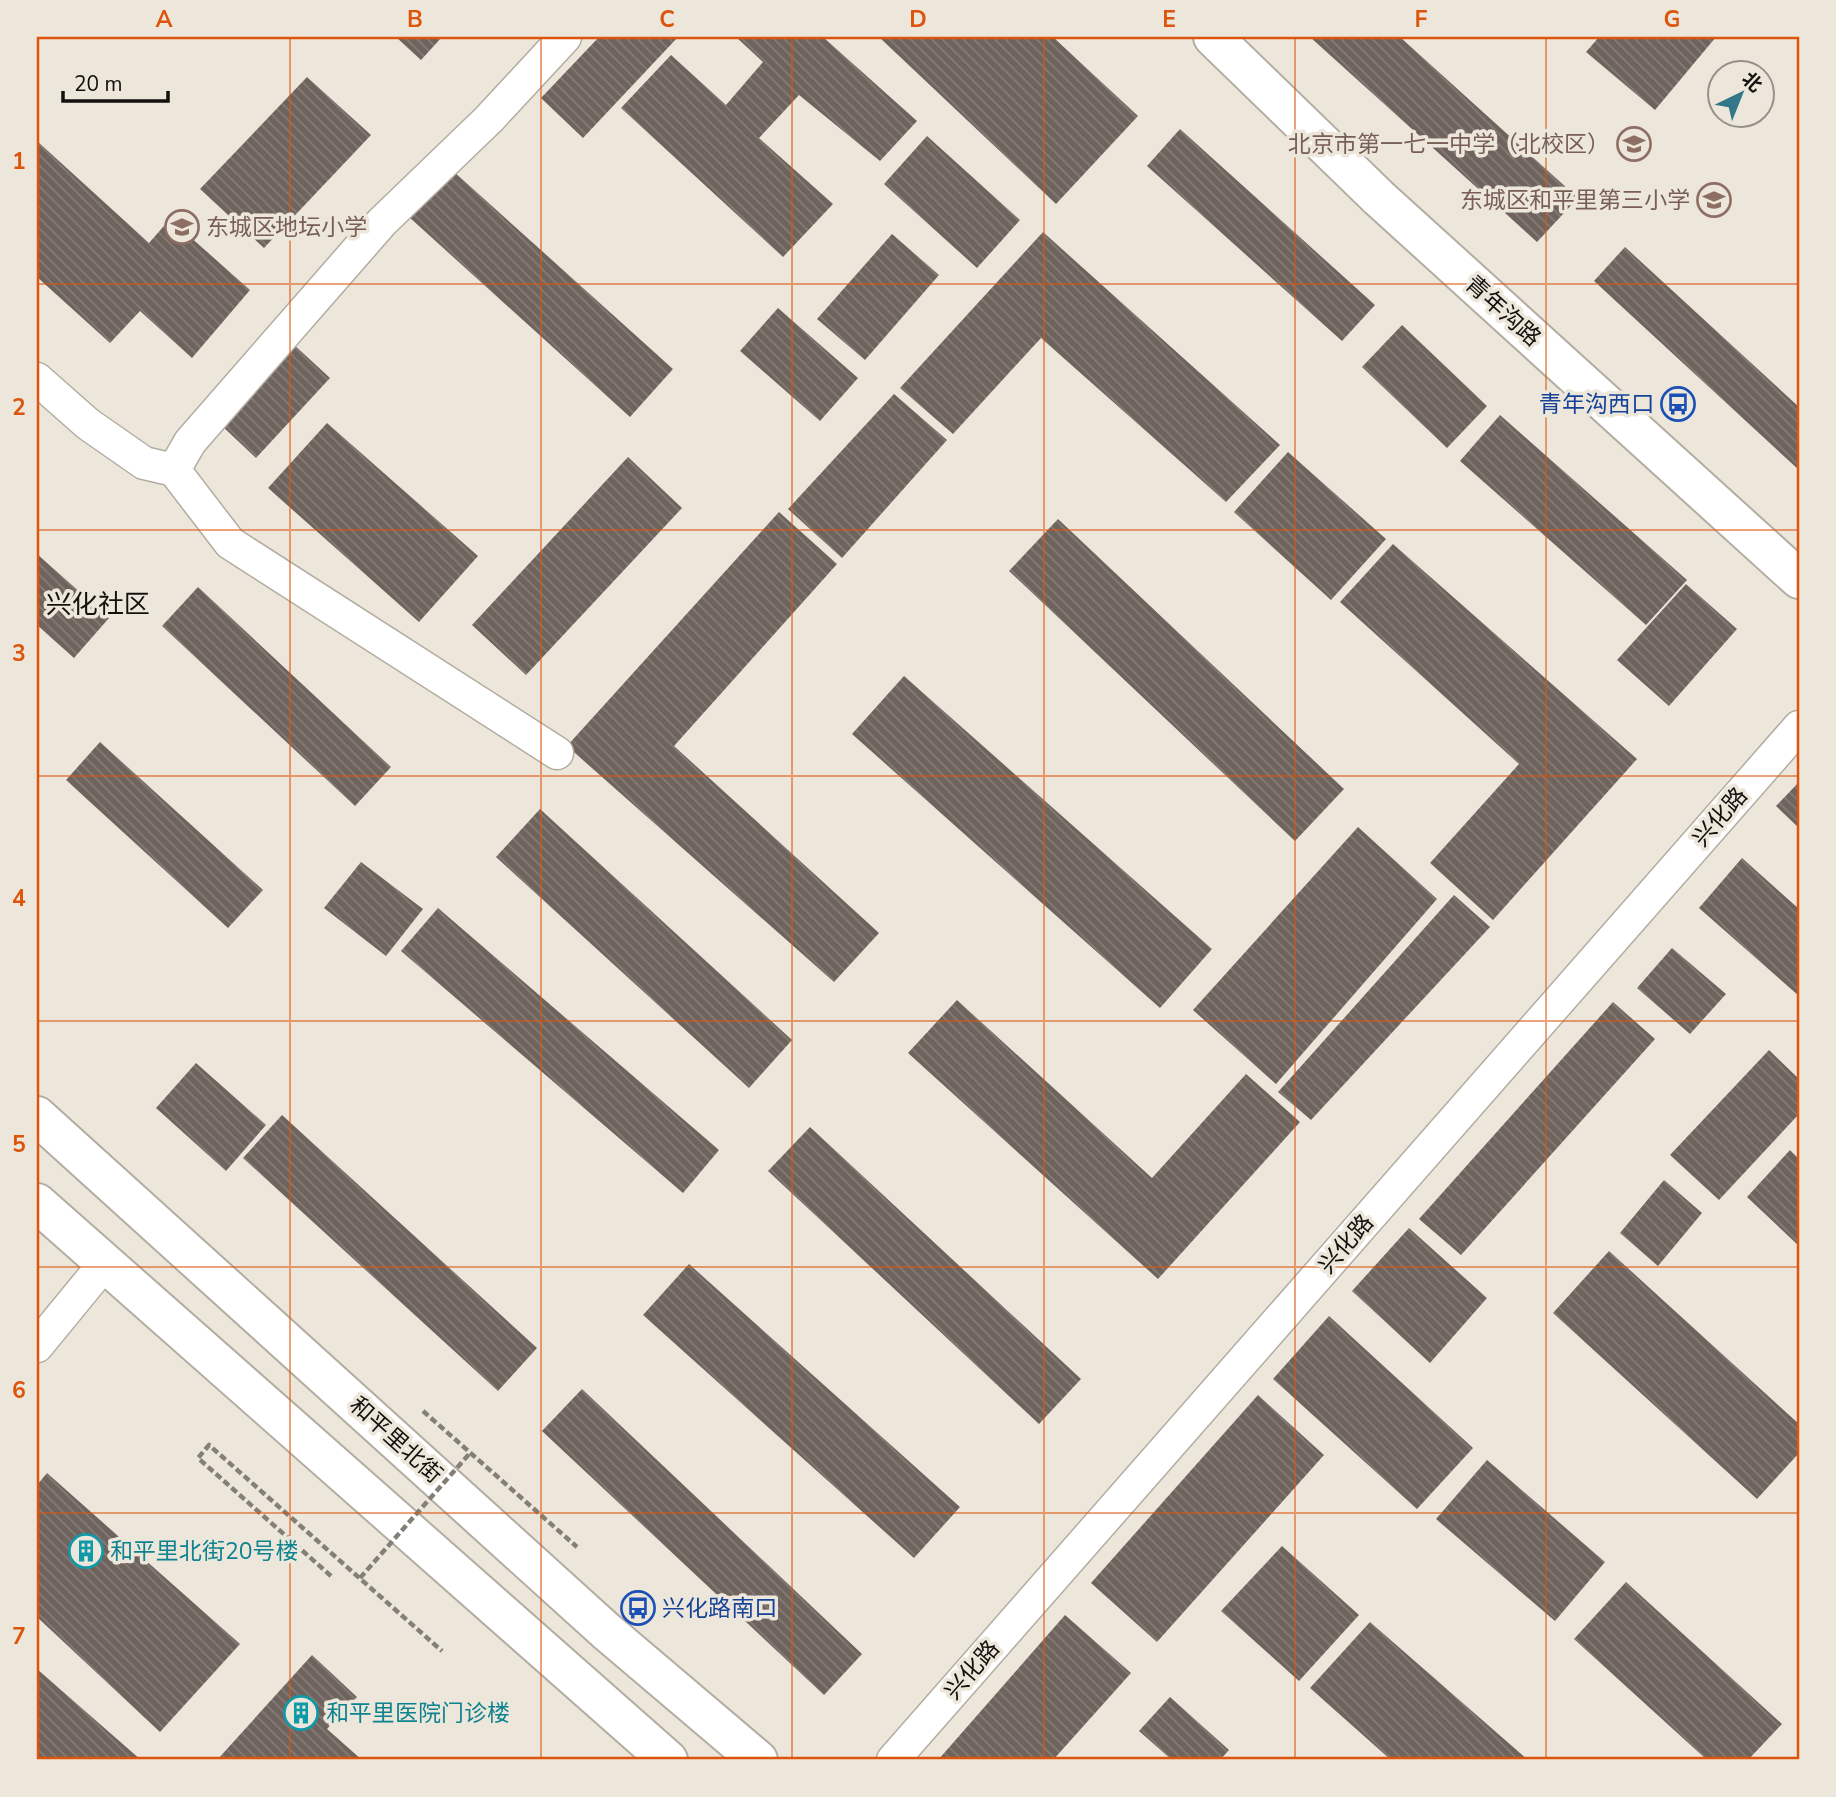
<svg xmlns="http://www.w3.org/2000/svg" width="1836" height="1797" viewBox="0 0 1836 1797" font-family="'Nunito Sans','Noto Sans SC',sans-serif">
<style>
.building{fill:url(#building-back-hatch)}
.lines{fill:none;stroke-linecap:round;stroke-linejoin:round}
.street-casing{stroke:#b3aca1;stroke-width:35}
.secondary-casing{stroke:#b3aca1;stroke-width:42}
.path{stroke:#848078;stroke-width:4.5;stroke-dasharray:7 3.5;stroke-linecap:butt}
.street{stroke:#fff;stroke-width:32}
.secondary{stroke:#fff;stroke-width:38}
.path-bridge{stroke:#848078;stroke-width:4.5;stroke-dasharray:7 3.5;stroke-linecap:butt}
.grid{fill:none;stroke:#dd550c;stroke-width:2;stroke-opacity:0.55}
.labels{text-anchor:middle;dominant-baseline:central;stroke-width:7;stroke-linejoin:round;paint-order:stroke}
.education-label{font-size:23px;fill:#785e54;stroke:#ede7db;text-anchor:end}
.street-label{font-size:23px;fill:#13110d;stroke:#ede7db}
.transit-label{font-size:23px;fill:#164399;stroke:#ede7db;text-anchor:end}
.culture-label{font-size:23px;fill:#0d838f;stroke:#ede7db;text-anchor:start}
.quarter-label{font-size:26px;fill:#13110d;stroke:#ede7db}
.neatline{fill:none;stroke:#dd550c;stroke-width:2.5}
.grid-label{font-size:23px;text-anchor:middle;font-weight:bold;fill:#dd550c}
</style>
<defs>
<pattern id="building-back-hatch" width="6" height="6" patternUnits="userSpaceOnUse" patternTransform="scale(1.75)"><rect width="6" height="6" fill="#6f635d"/><path d="M-1 5l2 2M0 0l6 6M5-1l2 2" fill="none" stroke="#857c78"/></pattern>
</defs>
<rect width="100%" height="100%" fill="#ede7db"/>
<path class="building" d="M396,37H442L421,60Z
M599,37H678L583,138L541,98Z
M736,37H823L917,121L880,161L799,95L759,138L833,204L783,257L621,108L671,55L726,105L763,62Z
M879,37H1053L1138,116L1056,204Z
M1310,37H1400L1578,198L1537,242Z
M1599,37H1716L1655,110L1586,52Z
M307,77L371,135L264,248L200,189Z
M1180,129L1375,305L1342,341L1147,166Z
M927,136L1020,220L977,268L884,184Z
M37,141L149,243L170,219L250,290L192,358L140,311L110,343L37,277Z
M452,170L673,369L630,417L409,217Z
M1043,232L1280,445L1226,502L1041,338L953,434L900,388Z
M892,234L939,275L865,360L817,319Z
M1625,247L1799,407V470L1594,281Z
M778,308L858,378L820,421L740,351Z
M1402,325L1487,406L1447,448L1362,367Z
M278,330L330,378L256,458L204,409Z
M894,394L947,440L842,558L788,509Z
M1500,415L1687,580L1646,625L1460,461Z
M327,423L478,556L419,622L268,488Z
M1288,452L1386,539L1331,600L1234,512Z
M628,457L682,508L526,675L472,625Z
M779,512L837,564L674,746L879,933L834,982L567,746Z
M1058,519L1344,789L1295,841L1009,571Z
M1393,544L1637,759L1493,920L1430,863L1519,764L1340,602Z
M37,554L109,618L74,658L37,625Z
M1686,584L1737,629L1669,706L1617,660Z
M198,587L391,767L355,806L162,626Z
M904,676L1212,949L1160,1008L852,734Z
M100,742L263,890L228,928L66,780Z
M1799,782V828L1776,806Z
M540,809L792,1040L749,1088L496,857Z
M1358,827L1437,899L1276,1084L1193,1010Z
M1742,858L1799,909V996L1699,908Z
M361,862L423,909L386,956L324,908Z
M1454,895L1490,927L1311,1120L1278,1092Z
M438,908L719,1150L683,1193L401,951Z
M1672,948L1726,994L1690,1034L1637,988Z
M957,1000L1152,1178L1246,1074L1300,1122L1158,1279L908,1053Z
M1613,1002L1655,1039L1461,1255L1419,1219Z
M1769,1050L1799,1079V1114L1719,1200L1670,1155Z
M196,1063L266,1125L226,1171L156,1108Z
M282,1115L537,1348L498,1391L243,1158Z
M810,1127L1081,1379L1039,1424L768,1171Z
M1790,1150L1799,1159V1246L1747,1197Z
M1664,1180L1702,1213L1658,1266L1620,1233Z
M1409,1228L1487,1298L1430,1363L1352,1291Z
M1609,1251L1799,1424V1453L1757,1499L1553,1313Z
M689,1264L960,1507L914,1558L643,1315Z
M1329,1316L1473,1448L1417,1509L1273,1379Z
M582,1389L862,1654L824,1695L542,1431Z
M1258,1395L1324,1455L1157,1642L1091,1583Z
M1487,1460L1605,1562L1555,1621L1436,1519Z
M47,1473L240,1644L160,1732L37,1617V1485Z
M1282,1546L1359,1615L1299,1681L1221,1611Z
M1626,1582L1782,1724L1748,1760H1707L1574,1639Z
M1065,1615L1131,1673L1053,1760H938Z
M1370,1622L1528,1760H1391L1310,1688Z
M312,1655L357,1697L327,1729L362,1760H217Z
M37,1669L141,1760H37Z
M1170,1697L1229,1750L1220,1760H1172L1139,1731Z"/>
<g class="lines">
<g class="street-casing">
<path id="street" d="M37,379L88,424L144,463L174,470L230,543L557,753
M174,470L190,442L382,222L489,119L565,37
M37,1346L105,1263
M893,1760L1799,727"/>
</g>
<g class="secondary-casing">
<path id="secondary" d="M1213,37L1379,198L1799,579
M37,1116L606,1631L758,1760
M37,1203L668,1760"/>
</g>
<path class="path" d="M423,1411L577,1547
M331,1576L198,1458L209,1445L442,1651"/>
<use href="#street" class="street"/>
<use href="#secondary" class="secondary"/>
<path class="path-bridge" d="M360,1578L470,1453"/>
</g>
<path class="grid" d="M290,37V1760M541,37V1760M792,37V1760M1044,37V1760M1295,37V1760M1546,37V1760M37,284H1799M37,530H1799M37,776H1799M37,1021H1799M37,1267H1799M37,1513H1799"/>
<defs>
<g id="school-ring" transform="scale(1.75)"><circle r="9.5" fill="#ede7db" stroke="#8d6e63" stroke-width="1.5"/><path d="M0-5L7-2L0 1L-7-2ZM-4 1L0 2.5L4 1V4Q0 6-4 4Z" fill="#8d6e63"/></g>
<g id="bus-ring" transform="scale(1.75)"><circle r="9.5" fill="#ede7db" stroke="#1a4fb4" stroke-width="1.5"/><path d="M-5-6H5V4H4V6H2V4H-2V6H-4V4H-5ZM-3.5-4V0h7V-4ZM-3.5 1.2v1.5H-2V1.2ZM2 1.2v1.5H3.5V1.2Z" fill="#1a4fb4"/></g>
<g id="building-ring" transform="scale(1.75)"><circle r="9.5" fill="#ede7db" stroke="#0f9aa8" stroke-width="1.5"/><path d="M-4-6H4V6H1V3H-1V6H-4ZM-2.5-4.3h1.7v1.8h-1.7ZM.8-4.3h1.7v1.8H.8ZM-2.5-1h1.7V.8h-1.7ZM.8-1h1.7V.8H.8Z" fill="#0f9aa8"/></g>
</defs>
<g fill-rule="evenodd">
<use href="#school-ring" x="1634" y="144"/>
<use href="#school-ring" x="1714" y="200"/>
<use href="#school-ring" x="182" y="227"/>
<use href="#bus-ring" x="1678" y="404"/>
<use href="#building-ring" x="86" y="1551"/>
<use href="#bus-ring" x="638" y="1608"/>
<use href="#building-ring" x="301" y="1713"/>
</g>
<g class="labels">
<g class="education-label">
<text x="1610" y="144">北京市第一七一中学（北校区）</text>
<text x="1690" y="200">东城区和平里第三小学</text>
<text x="206" y="227" text-anchor="start">东城区地坛小学</text>
</g>
<g class="street-label">
<text transform="translate(1503 311) rotate(42)">青年沟路</text>
<text transform="translate(1720 817) rotate(-49)">兴化路</text>
<text transform="translate(1346 1244) rotate(-49)">兴化路</text>
<text transform="translate(396 1440) rotate(42)">和平里北街</text>
<text transform="translate(972 1670) rotate(-49)">兴化路</text>
</g>
<g class="transit-label">
<text x="1654" y="404">青年沟西口</text>
<text x="662" y="1608" text-anchor="start">兴化路南口</text>
</g>
<g class="culture-label">
<text x="110" y="1551">和平里北街20号楼</text>
<text x="326" y="1713">和平里医院门诊楼</text>
</g>
<g class="quarter-label">
<text x="98" y="604">兴化社区</text>
</g>
</g>
<rect width="1836" height="1797" fill="none" stroke="#ede7db" stroke-width="77"/>
<g transform="translate(1741 94) rotate(43)"><circle r="33" fill="#ede7db" stroke="#969189" stroke-width="2"/>
<path d="M0-5L12 26L0 18L-12 26Z" fill="#347788"/>
<text y="-10" font-size="19" font-weight="bold" text-anchor="middle" fill="#13110d">北</text>
</g>
<path d="M63 91v10h105v-10" fill="none" stroke="#13110d" stroke-width="3.5"/>
<text x="74" y="91" font-size="21" fill="#13110d" stroke="#ede7db" stroke-width="5" paint-order="stroke">20 m</text>
<rect x="38" y="38" width="1760" height="1720" class="neatline"/>
<g class="grid-label">
<text x="164" y="27">A</text>
<text x="415" y="27">B</text>
<text x="667" y="27">C</text>
<text x="918" y="27">D</text>
<text x="1169" y="27">E</text>
<text x="1421" y="27">F</text>
<text x="1672" y="27">G</text>
<text x="19" y="169">1</text>
<text x="19" y="415">2</text>
<text x="19" y="661">3</text>
<text x="19" y="906">4</text>
<text x="19" y="1152">5</text>
<text x="19" y="1398">6</text>
<text x="19" y="1644">7</text>
</g>
</svg>
